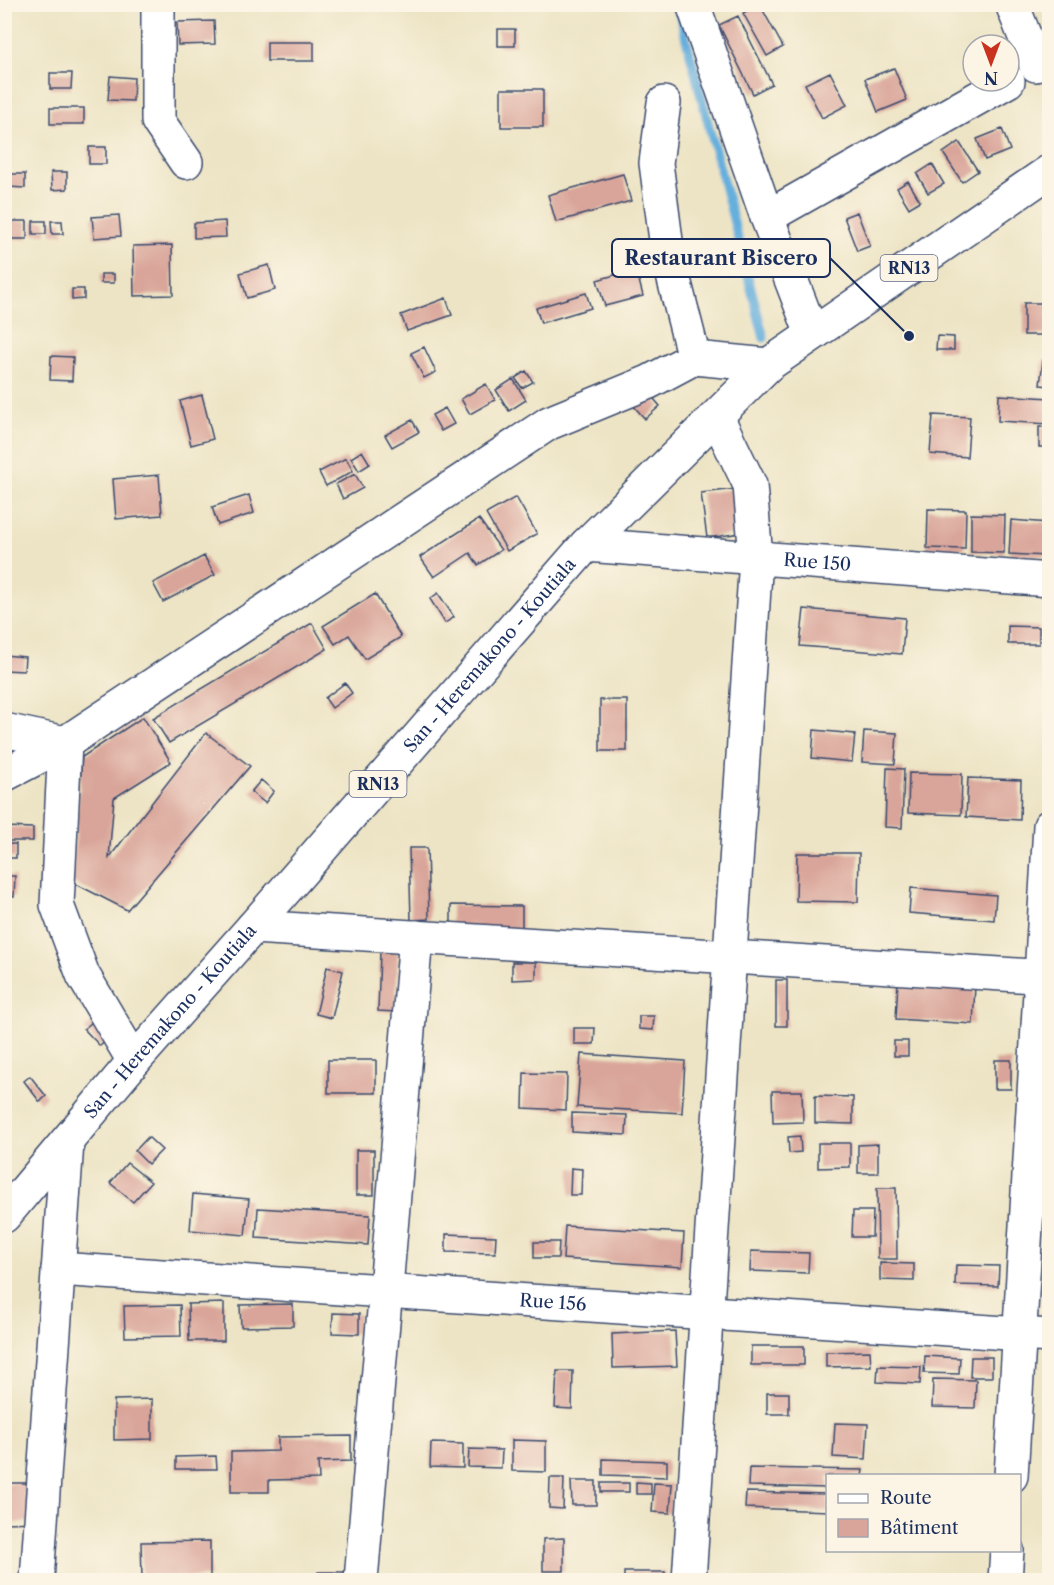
<svg xmlns="http://www.w3.org/2000/svg" width="1054" height="1585" viewBox="0 0 1054 1585" font-family="'Libre Caslon Text',serif">
<style>
.lines{fill:none;stroke-linecap:round;stroke-linejoin:round}
.stream{stroke:#65afdd;stroke-width:9}
.building{fill:#d9a499}
.minor-casing{stroke:#3a4a6d;stroke-width:36}
.major-casing{stroke:#3a4a6d;stroke-width:36}
.minor{stroke:#fff;stroke-width:33}
.major{stroke:#fff;stroke-width:33}
.labels{text-anchor:middle;dominant-baseline:central;stroke-width:5;stroke-linejoin:round;paint-order:stroke}
.shield{fill:#fcf5e5;stroke:#5e6a86;stroke-width:1.5}
.shield-label{font-size:16px;font-weight:bold;fill:#1b2f5e}
.street-label{font-size:18px;fill:#1b2f5e;stroke:#fcf5e5}
.leader{fill:none;stroke:#1b2f5e;stroke-width:2}
.callout-dot{fill:#1b2f5e;stroke:#fcf5e5;stroke-width:2}
.callout{fill:#fcf5e5;stroke:#1b2f5e;stroke-width:2}
.callout-label{font-size:20px;text-anchor:middle;font-weight:bold;fill:#1b2f5e}
</style>
<rect width="100%" height="100%" fill="#fcf5e5"/>
<filter id="ink" filterUnits="userSpaceOnUse"><feTurbulence type="fractalNoise" baseFrequency=".0167" numOctaves="2"/><feDisplacementMap in="SourceGraphic" scale="12" xChannelSelector="R" yChannelSelector="G"/><feConvolveMatrix kernelMatrix="1 2 1 2 8 2 1 2 1" color-interpolation-filters="sRGB"/></filter>
<filter id="wash" filterUnits="userSpaceOnUse"><feTurbulence type="fractalNoise" baseFrequency=".008" numOctaves="4" result="noise"/><feDisplacementMap in="SourceGraphic" scale="24" xChannelSelector="R" yChannelSelector="G"/><feGaussianBlur stdDeviation="1.35" result="paint"/><feColorMatrix in="noise" values="0 0 0 0 0 0 0 0 0 0 0 0 0 0 0 0 0 1.4 0 .05"/><feComposite in="paint" operator="in"/></filter>
<g filter="url(#wash)">
<rect width="100%" height="100%" fill="#ede4c5"/>
<g class="lines">
<path class="stream" d="M677,4L764,338"/>
</g>
<g id="blocks">
<path class="building" d="M758,5H760L783,47L767,56L743,13Z
M738,16L772,84L753,94L719,25Z
M214,21L215,44L178,45L177,22Z
M498,29H515V46H498Z
M267,42H314V61H267Z
M894,68L907,100L878,112L865,79Z
M830,72L847,105L822,118L805,84Z
M50,73H72L71,89H50Z
M110,76L134,78L133,101L108,100Z
M501,89H543V127H501Z
M50,108H84V124H50Z
M1002,129L1010,150L985,160L977,139Z
M959,142L978,171L962,182L943,153Z
M89,147H106V164H89Z
M932,164L944,184L928,193L917,174Z
M51,172H67V189L52,190Z
M8,174H25V188L8,187Z
M623,174L631,201L556,222L548,195Z
M908,181L920,201L909,208L897,188Z
M857,212L870,246L857,251L844,217Z
M119,215L121,236L94,238L92,217Z
M4,221H27V239H4Z
M33,221H46V234H33Z
M51,221H62L63,234H52Z
M225,221L226,237L194,238V223Z
M172,245L173,295L134,296L133,246Z
M269,265L275,290L247,298L240,273Z
M636,269L643,296L605,306L597,280Z
M101,274H114V283H101Z
M72,289H84V299L72,300Z
M586,293L591,308L541,323L536,308Z
M446,298L452,315L407,331L401,315Z
M1024,303H1050V335H1024Z
M937,336L954,337V350H936Z
M424,347L436,372L424,378L411,353Z
M4,353H6L8,378H4Z
M51,356L73,357L72,381L50,380Z
M1043,360L1050,361V386L1040,385Z
M526,371L533,382L522,388L515,378Z
M513,379L526,400L509,411L496,390Z
M486,384L495,400L470,414L461,399Z
M647,391L660,406L645,419L632,404Z
M202,395L213,439L191,445L180,401Z
M999,395L1050,398V424L998,421Z
M445,408L454,424L441,431L432,415Z
M933,415L970,417L967,457L930,454Z
M412,420L419,432L392,447L385,435Z
M1039,427H1050V447H1039Z
M362,451L370,464L359,471L351,458Z
M346,458L353,471L326,486L319,472Z
M355,474L363,488L343,499L336,484Z
M159,475L162,515L116,519L113,479Z
M736,489L741,533L707,538L701,493Z
M249,495L254,513L218,525L212,507Z
M516,497L537,534L507,551L486,514Z
M928,509L966,510L965,549L927,548Z
M971,514L1005,515L1004,553L971,552Z
M479,519L501,550L478,565L470,553L434,577L420,557Z
M1011,520L1049,523L1046,556L1009,554Z
M204,556L215,575L163,602L153,583Z
M438,593L454,617L445,623L430,599Z
M375,594L401,637L365,659L349,635L335,644L323,626Z
M804,609L905,618L902,654L800,646Z
M312,623L327,649L169,743L153,718Z
M1008,626L1039,627V644H1008Z
M4,655L25,657L24,671L4,670Z
M345,683L352,693L332,708L325,698Z
M600,700H627V751H600Z
M143,717L171,762L114,798L109,858L206,733L250,766L127,910L72,882L82,757Z
M814,730L855,734L852,762L812,758Z
M864,731L897,733L895,764L862,762Z
M887,768L904,769L902,828L885,827Z
M909,773L962,774L961,815L908,813Z
M968,778L1021,780L1020,820L966,817Z
M261,780L274,791L265,803L251,792Z
M4,827L33,828V841H4Z
M4,844H16V858H4Z
M409,848H427L429,919L411,920Z
M797,853H859L858,902L796,901Z
M4,876H15L14,897H4Z
M911,888L996,895L994,920L909,913Z
M451,905L522,906V929L451,928Z
M380,951L398,952L396,1012L378,1011Z
M512,962H536V979L512,980Z
M327,967L343,971L332,1018L316,1014Z
M776,980H787V1026H776Z
M898,981L975,986L973,1024L896,1019Z
M639,1016H654L653,1030L639,1029Z
M92,1022L108,1039L100,1046L84,1029Z
M574,1028H595L594,1044H574Z
M894,1041H908V1056H894Z
M581,1054L685,1061L682,1113L577,1107Z
M328,1060H376V1093H328Z
M995,1060H1011V1089H995Z
M524,1073L567,1074L566,1110L523,1108Z
M30,1076L46,1096L40,1102L24,1081Z
M772,1091H802L803,1122L773,1123Z
M815,1096L853,1097V1124L815,1123Z
M572,1113L627,1115L626,1135L572,1132Z
M800,1136L801,1152L789,1153L788,1137Z
M148,1137L162,1150L148,1164L135,1151Z
M818,1143H850V1167L818,1168Z
M878,1144V1173H858V1145Z
M356,1150H374V1195H356Z
M127,1163L151,1182L133,1202L110,1183Z
M571,1168L582,1169L581,1195H570Z
M877,1188H896L897,1259H878Z
M193,1194L249,1199L245,1235L190,1230Z
M258,1208L370,1215L368,1245L256,1238Z
M853,1211H873L872,1237H852Z
M565,1226L684,1233L682,1267L563,1259Z
M446,1234L496,1236L495,1253L446,1252Z
M534,1242H559L558,1258H534Z
M751,1251L809,1253L808,1273L750,1271Z
M880,1263L914,1264V1281L880,1280Z
M956,1265L999,1266L998,1286L955,1285Z
M224,1303V1341H189L188,1304Z
M293,1304V1326L241,1327L240,1305Z
M180,1305L181,1336L125,1337L124,1306Z
M333,1313L359,1314V1334L332,1333Z
M675,1331L677,1366L613,1368L612,1334Z
M751,1346H804V1365H751Z
M870,1351L871,1366L826,1367V1352Z
M925,1356L960,1358L959,1374L924,1373Z
M971,1357H992V1377H970Z
M878,1366L921,1367L920,1384L877,1382Z
M557,1371H573L572,1409L555,1408Z
M933,1379L976,1380L975,1408L932,1407Z
M767,1393H789V1414H767Z
M152,1399V1439L114,1440V1400Z
M835,1423L868,1424L866,1459L833,1457Z
M351,1436V1461L318,1462L319,1479L269,1480V1492H231V1452L278,1451V1437Z
M512,1440L546,1441V1472L512,1471Z
M431,1443L463,1444V1468L430,1467Z
M469,1449L502,1450L501,1468L468,1467Z
M216,1456L217,1469H176V1457Z
M603,1459L667,1461V1477L603,1475Z
M749,1468L863,1470L862,1476H828V1488L748,1486Z
M550,1478H564L563,1509L549,1508Z
M571,1481H596V1505H572Z
M636,1482L651,1483V1494H636Z
M5,1483H39V1522L5,1523Z
M601,1483H629V1492H601Z
M654,1483L672,1484L670,1513L652,1512Z
M746,1492L828,1494V1511L745,1508Z
M564,1538V1571H543V1539Z
M210,1541V1577L142,1578L141,1542Z
M318,1572H348V1580H317Z
M624,1572H665V1580H624Z"/>
</g>
</g>
<g filter="url(#ink)">
<use href="#blocks" fill-opacity="0" stroke="#3a4a6d" stroke-width="1.5"/>
<g class="lines">
<g class="minor-casing">
<g id="minor">
<path d="M158,4V121L186,162"/>
<path d="M693,4L767,217L812,334"/>
<path d="M1012,4L1036,65"/>
<path d="M664,103L656,163L668,256L694,358"/>
<path d="M767,217L1008,81"/>
<path id="s1" d="M586,545L1050,580"/>
<path d="M4,730L65,743L57,905L83,975L134,1061"/>
<path d="M4,775L65,743L549,423L649,382L694,358L768,365"/>
<path d="M253,927L1050,977"/>
<path id="s2" d="M58,1269L1050,1336"/>
<path d="M1011,1476L1050,826"/>
<path d="M37,1580L67,1142"/>
<path d="M361,1580L416,937"/>
<path d="M689,1580L756,558L750,485L717,417"/>
<path d="M1005,1580L1007,1550"/>
</g>
</g>
<g class="major-casing">
<g id="major">
<path id="s3" d="M4,1216L134,1061L253,927L586,545L768,365L1050,171"/>
</g>
</g>
<use href="#minor" class="minor"/>
<use href="#major" class="major"/>
</g>
</g>
<g class="labels">
<g class="shield">
<rect x="880.5" y="255" width="57" height="26" rx="4.5"/>
<rect x="349.5" y="771" width="57" height="26" rx="4.5"/>
</g>
<g class="shield-label">
<text x="909" y="268">RN13</text>
<text x="378" y="784">RN13</text>
</g>
<g class="street-label">
<text stroke="none"><textPath href="#s1" startOffset="232">Rue 150</textPath></text>
<text stroke="none"><textPath href="#s3" startOffset="742">San - Heremakono - Koutiala</textPath></text>
<text stroke="none"><textPath href="#s3" startOffset="256">San - Heremakono - Koutiala</textPath></text>
<text stroke="none"><textPath href="#s2" startOffset="496">Rue 156</textPath></text>
</g>
</g>
<path class="leader" d="M909 336L830 258"/>
<circle class="callout-dot" cx="909" cy="336" r="6"/>
<rect class="callout" x="612" y="239" width="218" height="38" rx="6"/>
<g class="callout-label">
<text x="721" y="265">Restaurant Biscero</text>
</g>
<rect width="1054" height="1585" fill="none" stroke="#fcf5e5" stroke-width="24"/>
<rect x="826" y="1474" width="195" height="78" fill="#fcf5e5" stroke="#a2a6af" stroke-width="1.5"/>
<rect x="838" y="1494" width="30" height="9" fill="#ffffff" stroke="#a2a6af" stroke-width="1.5"/>
<text x="880" y="1504" font-size="18" fill="#1b2f5e">Route</text>
<rect x="838" y="1519" width="30" height="18" fill="#d9a499" stroke="#a2a6af" stroke-width="1.5"/>
<text x="880" y="1534" font-size="18" fill="#1b2f5e">Bâtiment</text>
<g transform="translate(991 63) rotate(180)"><circle r="28" fill="#fcf5e5" stroke="#a2a6af" stroke-width="1.5"/>
<path d="M0-4.5L10 22L0 15L-10 22Z" fill="#c8321e"/>
<text y="-9" font-size="16" font-weight="bold" text-anchor="middle" fill="#1b2f5e">N</text>
</g>
</svg>
